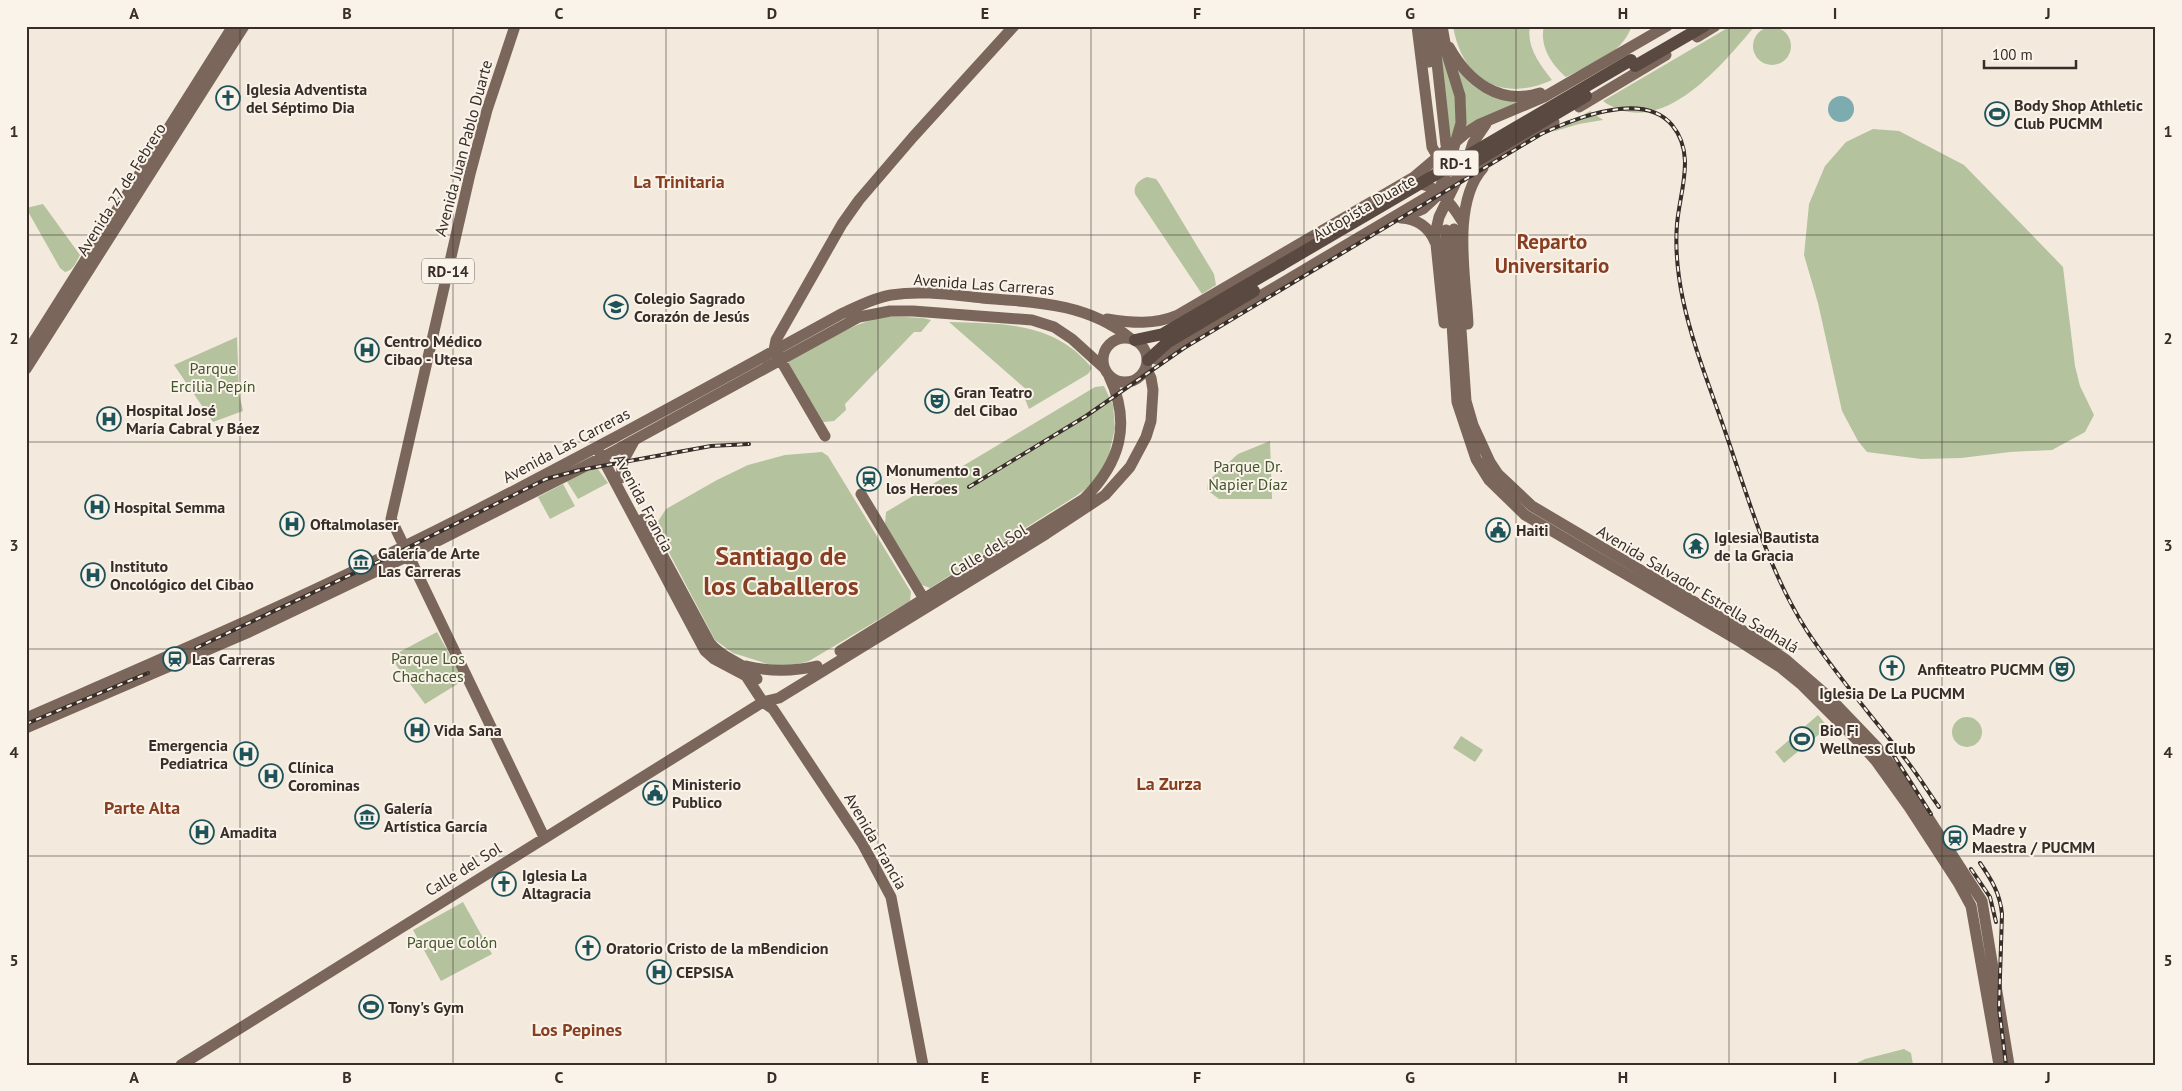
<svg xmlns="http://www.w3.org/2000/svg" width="2182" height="1091" viewBox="0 0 2182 1091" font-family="'PT Sans',sans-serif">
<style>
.green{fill:#b4c29d}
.water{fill:#7cabb0}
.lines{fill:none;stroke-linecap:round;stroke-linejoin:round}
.major{stroke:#7a665a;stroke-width:11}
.highway{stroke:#594940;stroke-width:12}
.rail-casing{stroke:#382e29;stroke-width:4}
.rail{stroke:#faf3ea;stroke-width:2;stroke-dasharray:5.5;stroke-linecap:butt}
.highway-bridge{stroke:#594940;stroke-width:12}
.grid{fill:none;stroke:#382e29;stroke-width:1;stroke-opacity:0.55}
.labels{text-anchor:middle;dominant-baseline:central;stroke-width:4;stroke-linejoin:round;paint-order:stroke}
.shield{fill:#faf3ea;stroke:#726963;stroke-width:1}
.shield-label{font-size:15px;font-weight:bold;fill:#382e29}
.poi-label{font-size:16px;font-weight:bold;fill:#382e29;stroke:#faf3ea;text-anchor:start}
.street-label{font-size:16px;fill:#382e29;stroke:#faf3ea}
.park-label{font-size:16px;fill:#45562c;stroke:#faf3ea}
.neighbourhood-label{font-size:18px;font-weight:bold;fill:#883e21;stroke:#faf3ea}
.district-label{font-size:21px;font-weight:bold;fill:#883e21;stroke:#faf3ea}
.town-label{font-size:26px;font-weight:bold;fill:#883e21;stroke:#faf3ea}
.neatline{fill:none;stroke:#382e29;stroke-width:2}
.grid-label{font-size:16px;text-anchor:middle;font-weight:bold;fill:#382e29}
</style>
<rect width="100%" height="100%" fill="#f3eadd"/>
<path class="green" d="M1453,26H1530C1526,47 1540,65 1552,80C1502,103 1462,80 1453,26Z
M1544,26H1632C1620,56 1593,63 1566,77C1552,65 1539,46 1544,26Z
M1731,26H1755C1721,66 1660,142 1603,101Z
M1753 46a19 19 0 1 1 38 0a19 19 0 1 1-38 0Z
M1440,50L1455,91L1458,117L1450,144Z
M1451,58C1475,96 1488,98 1532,99L1462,134C1471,101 1462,89 1451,58Z
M1590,111L1603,120L1579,124L1552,132Z
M1873,129L1899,131L1964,165L2063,267L2075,366L2080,386L2094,415L2085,432L2052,450L2010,452L1961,458L1921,459L1867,452L1858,441L1842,411L1818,303L1804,255L1809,204L1825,166L1846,142Z
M1147,177L1156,179L1159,183L1214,274L1216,285L1202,294L1135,194C1133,185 1139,180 1147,177Z
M43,204L80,255C76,262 74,270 65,272L60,268L26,208Z
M886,316L923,318L931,320L921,332H914L845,404L846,410L834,421L823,422L788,362C820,344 850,324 886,316Z
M949,322C1002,324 1054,321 1092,368L1088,374L1029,409L1025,399L1027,390Z
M237,337L239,393L243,411L213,422L174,365Z
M1104,386L1113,405L1115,428L1108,459L1095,482L1076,496L930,588L922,585L885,524L886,512L1095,387Z
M1270,441L1272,499H1219L1207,490L1208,481L1238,454Z
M822,452L828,456L911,592L910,601L809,661L790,666L771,665L733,653L715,640L655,526L666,509L717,480L748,465L785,455Z
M595,465L608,483L578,499L566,480Z
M563,484L575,506L550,519L538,497Z
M437,632L464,680L425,704L390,657Z
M1818,715L1828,727L1784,763L1775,752Z
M1952 732a15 15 0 1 1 30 0a15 15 0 1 1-30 0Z
M1461,736L1483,750L1475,762L1453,748Z
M463,902L492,954L441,981L413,930Z
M1904,1049L1911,1053L1913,1065H1853L1865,1059Z"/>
<path class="water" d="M1828 109a13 13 0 1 1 26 0a13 13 0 1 1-26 0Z"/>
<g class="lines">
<path class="major" d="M515,26L487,110L470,174L391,519L544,837
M1417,26L1432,147L1441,163
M1425,26L1429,62
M1433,26L1446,145
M1697,37L1715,26
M1449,47C1468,81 1499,106 1540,93
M1579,107L1666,55
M1467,161L1473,143L1486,124
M1413,183C1436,183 1451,203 1462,221
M1409,215L1423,209L1436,197L1448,168L1461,123L1460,96L1447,54L1442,26
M1401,218C1417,219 1429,227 1435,242
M1454,229L1466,401L1473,425L1490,462L1498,474L1532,506L1747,633L1785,659L1830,698L1876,746L1909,788L1982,901L2009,1065
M1446,230L1457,402L1476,459L1489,480L1525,515L1741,642L1780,667L1802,685L1859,742L1876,761L1909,807L1959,884L1971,906L1999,1065
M1107,319C1132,323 1154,325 1178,315L1414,177L1466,133L1480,124L1544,97L1667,26
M1444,323L1435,234L1439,217L1456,182
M1468,324C1466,278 1451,204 1483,168
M1103 360a22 22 0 1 1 44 0a22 22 0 1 1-44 0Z
M774,350L776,340L842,224L859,200L913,137L1014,26
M26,354L233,26
M777,354L825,436
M1156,359L1172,348C1299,272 1427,198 1554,122
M26,369L244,26
M599,452L705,651L714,659L746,676L763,702L773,709L862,843L891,897L923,1065
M621,478L623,461L634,441
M861,494L927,604
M643,519L710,643C723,660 742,660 757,679
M840,651L1084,499C1120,463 1132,424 1109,376
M746,666C771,672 792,672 817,666
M26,718C154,662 281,608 405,546C553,473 697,393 841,314C857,307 873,298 891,295C922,290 952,295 982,298C1035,302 1087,303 1130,338
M26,728L247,633L408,556L607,455L859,317L890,311H913L1032,320L1054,327L1072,339L1104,368
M181,1065L763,702L779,698L1046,534L1105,495L1130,467L1146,437L1151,421L1153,390L1151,378L1146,368"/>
<path class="highway" d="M1635,66L1704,26
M1135,340L1163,334L1281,265
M1148,360L1168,342L1254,291"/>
<g class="rail-casing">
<path id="rail" d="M969,487L1086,416L1184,348L1541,134C1573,119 1643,90 1672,125C1696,154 1680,190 1677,224C1675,249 1678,276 1683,300C1693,347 1712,392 1727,437C1750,503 1769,572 1807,631C1836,675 1871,715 1903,756C1916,772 1927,790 1939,807
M196,648L403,550L546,479L580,470L711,446L749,444
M26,724L148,673
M1889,748L1931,814
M1980,863C1991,879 2000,893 2002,914L1999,1008L2006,1065
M1971,869L1990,897L1996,922"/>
</g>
<use href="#rail" class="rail"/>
<path class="highway-bridge" d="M1461,170L1586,96
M1281,265L1631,60"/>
</g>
<path class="grid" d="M240,26V1065M453,26V1065M666,26V1065M878,26V1065M1091,26V1065M1304,26V1065M1516,26V1065M1729,26V1065M1942,26V1065M26,235H2156M26,442H2156M26,649H2156M26,856H2156"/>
<defs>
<g id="church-ring" transform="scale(1.25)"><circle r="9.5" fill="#faf3ea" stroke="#1e535a" stroke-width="1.5"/><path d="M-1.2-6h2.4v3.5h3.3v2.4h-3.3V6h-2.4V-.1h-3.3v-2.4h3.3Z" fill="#1e535a"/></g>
<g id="stadium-ring" transform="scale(1.25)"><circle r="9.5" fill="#faf3ea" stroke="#1e535a" stroke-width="1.5"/><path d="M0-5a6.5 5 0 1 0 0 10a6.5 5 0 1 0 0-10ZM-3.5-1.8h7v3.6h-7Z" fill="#1e535a"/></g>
<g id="university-ring" transform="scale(1.25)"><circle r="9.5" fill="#faf3ea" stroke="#1e535a" stroke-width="1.5"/><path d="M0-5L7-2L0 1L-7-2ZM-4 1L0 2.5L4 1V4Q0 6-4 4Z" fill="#1e535a"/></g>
<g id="hospital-ring" transform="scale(1.25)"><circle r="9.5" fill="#faf3ea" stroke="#1e535a" stroke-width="1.5"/><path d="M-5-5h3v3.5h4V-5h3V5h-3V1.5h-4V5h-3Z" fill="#1e535a"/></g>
<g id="theatre-ring" transform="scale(1.25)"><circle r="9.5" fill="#faf3ea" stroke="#1e535a" stroke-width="1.5"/><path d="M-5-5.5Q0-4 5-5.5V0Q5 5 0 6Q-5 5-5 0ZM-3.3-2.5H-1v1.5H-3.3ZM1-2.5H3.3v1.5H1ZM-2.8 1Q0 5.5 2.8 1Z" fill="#1e535a"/></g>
<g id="station-ring" transform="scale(1.25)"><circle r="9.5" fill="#faf3ea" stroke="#1e535a" stroke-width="1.5"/><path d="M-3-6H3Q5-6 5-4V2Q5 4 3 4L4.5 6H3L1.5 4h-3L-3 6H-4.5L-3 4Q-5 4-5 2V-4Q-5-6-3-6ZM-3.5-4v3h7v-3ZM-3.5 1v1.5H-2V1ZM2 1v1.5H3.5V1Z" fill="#1e535a"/></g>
<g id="civic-ring" transform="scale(1.25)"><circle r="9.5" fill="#faf3ea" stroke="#1e535a" stroke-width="1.5"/><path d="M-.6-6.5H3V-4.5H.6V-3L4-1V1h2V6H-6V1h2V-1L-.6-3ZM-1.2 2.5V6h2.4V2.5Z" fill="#1e535a"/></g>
<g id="temple-ring" transform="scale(1.25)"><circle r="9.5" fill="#faf3ea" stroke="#1e535a" stroke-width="1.5"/><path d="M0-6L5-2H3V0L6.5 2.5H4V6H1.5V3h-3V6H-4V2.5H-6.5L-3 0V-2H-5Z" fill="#1e535a"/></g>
<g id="museum-ring" transform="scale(1.25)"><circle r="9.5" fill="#faf3ea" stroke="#1e535a" stroke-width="1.5"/><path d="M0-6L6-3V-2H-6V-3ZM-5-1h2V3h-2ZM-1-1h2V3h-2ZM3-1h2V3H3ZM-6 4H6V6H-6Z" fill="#1e535a"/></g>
</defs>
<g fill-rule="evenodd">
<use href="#church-ring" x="228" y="98"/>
<use href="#stadium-ring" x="1997" y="114"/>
<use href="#university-ring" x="616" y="307"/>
<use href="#hospital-ring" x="367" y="350"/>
<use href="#theatre-ring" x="937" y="401"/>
<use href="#hospital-ring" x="109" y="419"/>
<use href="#station-ring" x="869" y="479"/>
<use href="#hospital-ring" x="97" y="507"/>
<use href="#hospital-ring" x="292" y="524"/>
<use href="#civic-ring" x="1498" y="530"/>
<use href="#temple-ring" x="1696" y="546"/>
<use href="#museum-ring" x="361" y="562"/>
<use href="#hospital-ring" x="93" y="575"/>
<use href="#station-ring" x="175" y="659"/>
<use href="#church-ring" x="1892" y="668"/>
<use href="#theatre-ring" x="2062" y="669"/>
<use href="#hospital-ring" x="417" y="730"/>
<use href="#stadium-ring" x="1802" y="739"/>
<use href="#hospital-ring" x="246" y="754"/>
<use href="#hospital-ring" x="271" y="776"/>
<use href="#civic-ring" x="655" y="793"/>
<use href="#museum-ring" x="367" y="817"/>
<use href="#hospital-ring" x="202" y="832"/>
<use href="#station-ring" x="1955" y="838"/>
<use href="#church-ring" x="504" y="884"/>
<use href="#church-ring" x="588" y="948"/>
<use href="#hospital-ring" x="659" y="972"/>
<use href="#stadium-ring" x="371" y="1007"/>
</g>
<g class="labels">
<g class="shield">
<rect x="1433.5" y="150.5" width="45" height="25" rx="4"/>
<rect x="422" y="258.5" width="52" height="25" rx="4"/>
</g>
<g class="shield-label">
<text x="1456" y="163">RD-1</text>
<text x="448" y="271">RD-14</text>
</g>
<g class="poi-label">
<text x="246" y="89">Iglesia Adventista<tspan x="246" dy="18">del Séptimo Dia</tspan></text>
<text x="2014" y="105">Body Shop Athletic<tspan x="2014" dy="18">Club PUCMM</tspan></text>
<text x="634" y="298">Colegio Sagrado<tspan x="634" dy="18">Corazón de Jesús</tspan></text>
<text x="384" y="341">Centro Médico<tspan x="384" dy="18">Cibao - Utesa</tspan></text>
<text x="954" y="392">Gran Teatro<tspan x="954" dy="18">del Cibao</tspan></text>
<text x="126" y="410">Hospital José<tspan x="126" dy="18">María Cabral y Báez</tspan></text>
<text x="886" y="470">Monumento a<tspan x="886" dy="18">los Heroes</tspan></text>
<text x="114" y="507">Hospital Semma</text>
<text x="310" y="524">Oftalmolaser</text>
<text x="1516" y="530">Haiti</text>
<text x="1714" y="537">Iglesia Bautista<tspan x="1714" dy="18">de la Gracia</tspan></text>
<text x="378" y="553">Galería de Arte<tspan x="378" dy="18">Las Carreras</tspan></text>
<text x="110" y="566">Instituto<tspan x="110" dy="18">Oncológico del Cibao</tspan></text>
<text x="192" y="659">Las Carreras</text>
<text x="2044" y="669" text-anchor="end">Anfiteatro PUCMM</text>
<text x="1892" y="693" text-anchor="middle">Iglesia De La PUCMM</text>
<text x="434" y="730">Vida Sana</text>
<text x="1820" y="730">Bio Fi<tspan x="1820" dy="18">Wellness Club</tspan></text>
<text x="228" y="745" text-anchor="end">Emergencia<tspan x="228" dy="18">Pediatrica</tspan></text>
<text x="288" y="767">Clínica<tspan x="288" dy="18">Corominas</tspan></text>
<text x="672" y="784">Ministerio<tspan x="672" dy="18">Publico</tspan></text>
<text x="384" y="808">Galería<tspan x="384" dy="18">Artística García</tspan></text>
<text x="1972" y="829">Madre y<tspan x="1972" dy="18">Maestra / PUCMM</tspan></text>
<text x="220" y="832">Amadita</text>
<text x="522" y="875">Iglesia La<tspan x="522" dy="18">Altagracia</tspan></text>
<text x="606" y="948">Oratorio Cristo de la mBendicion</text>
<text x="676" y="972">CEPSISA</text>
<text x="388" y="1007">Tony's Gym</text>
</g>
<g class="street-label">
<text transform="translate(463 148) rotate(-75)">Avenida Juan Pablo Duarte</text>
<text transform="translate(121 189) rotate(-58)">Avenida 27 de Febrero</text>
<text transform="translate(1364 207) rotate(-30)">Autopista Duarte</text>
<text transform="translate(984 284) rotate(4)">Avenida Las Carreras</text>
<text transform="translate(566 445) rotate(-28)">Avenida Las Carreras</text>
<text transform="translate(644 503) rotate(62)">Avenida Francia</text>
<text transform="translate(988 550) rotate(-31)">Calle del Sol</text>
<text transform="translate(1698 589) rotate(31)">Avenida Salvador Estrella Sadhalá</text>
<text transform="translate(876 841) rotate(60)">Avenida Francia</text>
<text transform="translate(463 869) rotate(-32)">Calle del Sol</text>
</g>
<g class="park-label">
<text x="213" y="368">Parque<tspan x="213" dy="18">Ercilia Pepín</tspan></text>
<text x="1248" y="466">Parque Dr.<tspan x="1248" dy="18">Napier Díaz</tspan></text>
<text x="428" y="658">Parque Los<tspan x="428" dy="18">Chachaces</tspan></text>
<text x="452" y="942">Parque Colón</text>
</g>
<g class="neighbourhood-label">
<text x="679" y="181">La Trinitaria</text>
<text x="1169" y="783">La Zurza</text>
<text x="142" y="807">Parte Alta</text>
<text x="577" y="1029">Los Pepines</text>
</g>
<g class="district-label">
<text x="1552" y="241">Reparto<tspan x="1552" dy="24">Universitario</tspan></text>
</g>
<g class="town-label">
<text x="781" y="555">Santiago de<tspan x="781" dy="30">los Caballeros</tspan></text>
</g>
</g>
<rect width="2182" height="1091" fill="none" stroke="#faf3ea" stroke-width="55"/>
<path d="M1984 60v8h92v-8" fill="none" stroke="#382e29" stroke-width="2.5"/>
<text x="1992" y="60" font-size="15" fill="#382e29" stroke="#faf3ea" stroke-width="4" paint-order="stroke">100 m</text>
<rect x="28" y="28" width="2126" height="1036" class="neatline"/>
<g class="grid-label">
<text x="134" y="19">A</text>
<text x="347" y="19">B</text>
<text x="559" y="19">C</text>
<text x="772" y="19">D</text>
<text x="985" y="19">E</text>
<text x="1197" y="19">F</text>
<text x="1410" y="19">G</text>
<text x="1623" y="19">H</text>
<text x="1835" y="19">I</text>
<text x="2048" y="19">J</text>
<text x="14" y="137">1</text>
<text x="2168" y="137">1</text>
<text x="14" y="344">2</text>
<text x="2168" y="344">2</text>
<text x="14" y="551">3</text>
<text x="2168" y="551">3</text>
<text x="14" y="758">4</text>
<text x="2168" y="758">4</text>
<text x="14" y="966">5</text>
<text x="2168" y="966">5</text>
<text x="134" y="1083">A</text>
<text x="347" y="1083">B</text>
<text x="559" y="1083">C</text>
<text x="772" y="1083">D</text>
<text x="985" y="1083">E</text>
<text x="1197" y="1083">F</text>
<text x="1410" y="1083">G</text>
<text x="1623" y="1083">H</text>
<text x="1835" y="1083">I</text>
<text x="2048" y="1083">J</text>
</g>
</svg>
